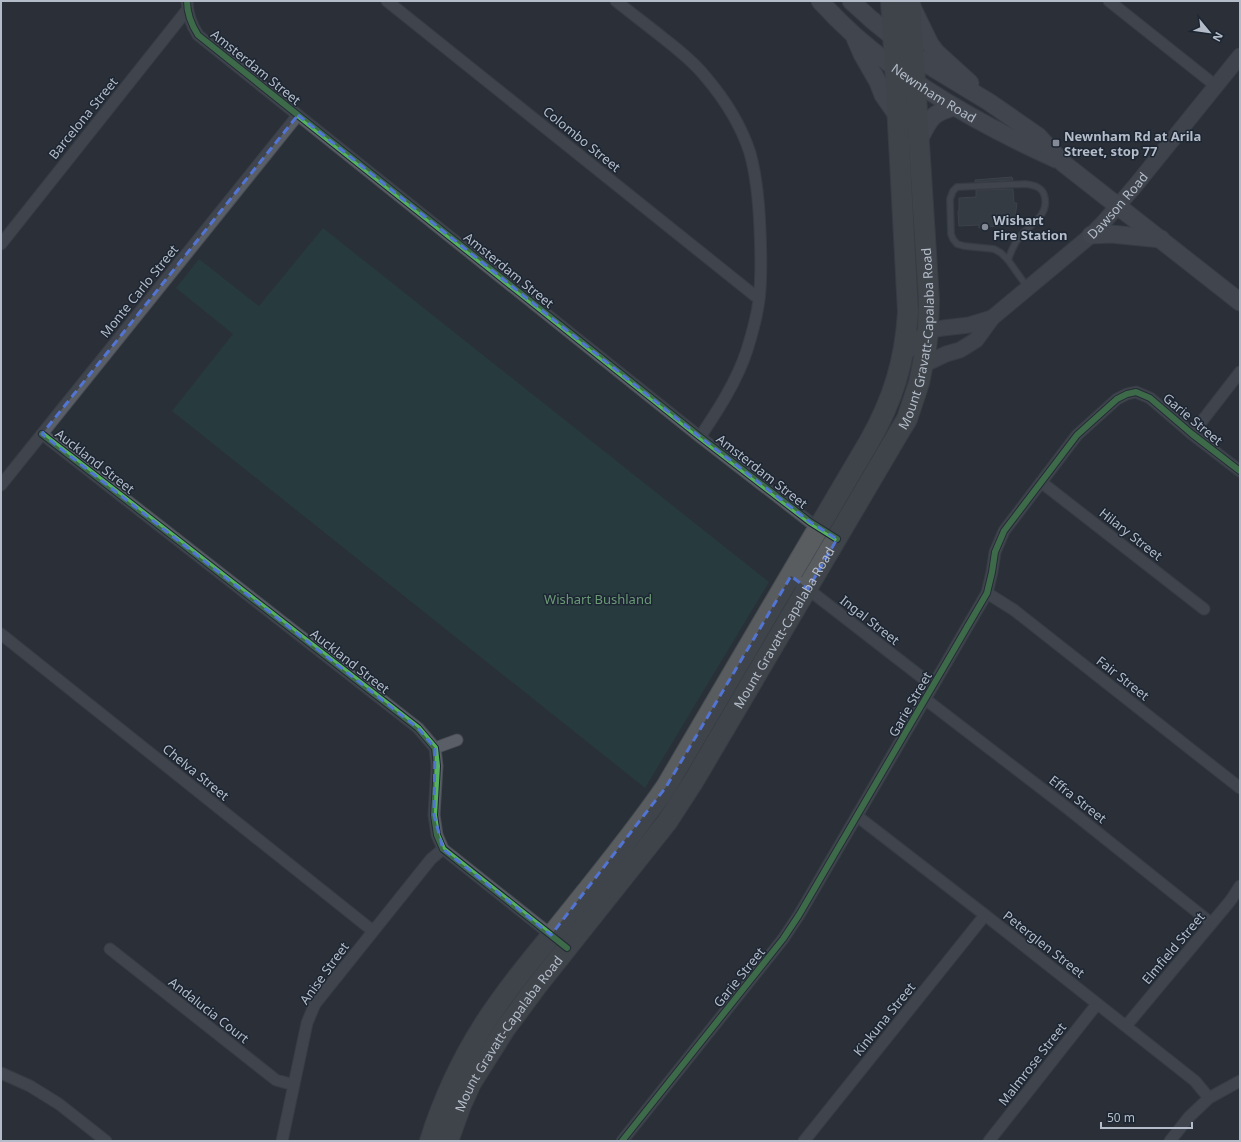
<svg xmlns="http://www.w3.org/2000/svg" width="1241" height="1142" viewBox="0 0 1241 1142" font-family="'Noto Sans',sans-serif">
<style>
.green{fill:#273a3e}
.building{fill:#444950;stroke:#52575f}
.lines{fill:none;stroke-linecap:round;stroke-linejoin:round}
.lane-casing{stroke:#484c53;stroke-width:8}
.street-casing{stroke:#484c53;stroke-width:13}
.secondary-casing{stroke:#484c53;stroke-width:17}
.primary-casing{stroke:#484c55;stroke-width:19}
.highway-casing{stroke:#474c53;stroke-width:22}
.lane{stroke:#5a5e66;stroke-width:5.5}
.street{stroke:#5a5e66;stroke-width:11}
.secondary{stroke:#595d64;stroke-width:15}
.primary{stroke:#5c6168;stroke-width:17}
.highway{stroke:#5a5d60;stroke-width:20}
.cycleway-casing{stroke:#1d2633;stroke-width:8}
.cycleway{stroke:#56b35d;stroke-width:6}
.marked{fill:none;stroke:#5274d3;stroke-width:3;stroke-dasharray:8 5;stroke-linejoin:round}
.poi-dot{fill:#848b96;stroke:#1d2633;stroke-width:1.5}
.labels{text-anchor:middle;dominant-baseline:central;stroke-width:3;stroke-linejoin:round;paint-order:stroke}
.street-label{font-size:13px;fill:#b4bcc9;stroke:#1d2633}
.poi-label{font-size:13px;font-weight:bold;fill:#b4bcc9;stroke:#1d2633;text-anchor:start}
.park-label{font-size:13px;fill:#6b9a76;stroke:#1d2633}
</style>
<rect width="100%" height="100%" fill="#2a3038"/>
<path class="green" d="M323,228L769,582L645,788L172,411L233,334L176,288L199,259L259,306Z"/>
<path class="building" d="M1012,177L1013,180L975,182V180Z
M1013,189L1014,203H1017L1014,225L997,226L979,228V225L959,226L958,211H959V198L976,197V190Z"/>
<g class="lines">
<g class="lane-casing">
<path id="lane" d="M1008,260C1011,252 1013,245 1019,238C1028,225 1048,217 1045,199C1044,187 1034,185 1025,184L957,187L953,191L950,199L951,234L953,239L957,244L964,246L994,249L1001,253L1008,260L1028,288"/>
</g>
<g class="street-casing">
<path id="street" d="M187,1C187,14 191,24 198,35L700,437L810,522L822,530
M387,1L759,299
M616,1C631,13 647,25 662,37C676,48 692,60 704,75C723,97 741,125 750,153C757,178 759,204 760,230C761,253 762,277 759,300C757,316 752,334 747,350C737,381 718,410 700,437
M1109,1L1216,86
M1,244L187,10
M42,434L418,728L435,748L437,766L434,815L437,835L443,849L555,938
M1192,434L1240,372
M1041,482L1204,609
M1,485L298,115
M791,576L933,686
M987,593L1014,610L1240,788
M1,634L373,931
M925,699L1067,808L1211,923
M435,748L457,740
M857,816L985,915L1195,1081L1209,1098
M110,949L276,1080L294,1085
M1126,1026L1231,900L1240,886
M1,1073L30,1086L59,1104L106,1141
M282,1141L307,1023L315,1004L431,859L443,849
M622,1141L783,939L799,915L987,593L992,572L995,552L1004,531L1077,435L1117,399L1127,394L1136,392L1150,398L1192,434L1240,471
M804,1141L985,915
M989,1141L1097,1004
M1170,1141L1189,1117L1209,1098L1240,1081"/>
</g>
<g class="secondary-casing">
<g id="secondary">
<path d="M903,356L920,338L928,331L943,328L969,325L992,318"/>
<path id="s1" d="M923,365L946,354L960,350L976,340L992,318L1089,237L1103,223L1135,186L1240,56"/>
</g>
</g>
<g class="primary-casing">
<g id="primary">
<path id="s2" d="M820,1C831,13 842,24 854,35C913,87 985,127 1056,159"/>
<path d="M851,1L872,20L928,65L989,102L1038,136L1063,163L1240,302"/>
<path d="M912,7L930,44L936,52L970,83"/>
<path d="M855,38L862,54L878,82L883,95L897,115"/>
<path d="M919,140C930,119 930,114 954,107"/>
<path d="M1091,235L1111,234L1161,239"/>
</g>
</g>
<g class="highway-casing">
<g id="highway">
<path d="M430,1141C443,1100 462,1059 485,1023C505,992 528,964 551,936C590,887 631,838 666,787L869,442C893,400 905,361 908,312L895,67L891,1"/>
<path id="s3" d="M448,1141L461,1105L471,1083L505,1029L536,987L667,822L693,782L898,434L907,419L919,383L926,348L928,331L929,300L910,1"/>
</g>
</g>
<use href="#lane" class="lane"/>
<use href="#street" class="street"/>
<use href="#secondary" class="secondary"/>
<use href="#primary" class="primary"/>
<use href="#highway" class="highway"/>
<g class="cycleway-casing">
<path id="cycleway" d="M187,1C187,14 191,24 198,35L700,437L810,522L837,539
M42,434L418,728L435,748L437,766L434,815L437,835L443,849L567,948
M622,1141L783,939L799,915L987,593L992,572L995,552L1004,531L1077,435L1117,399L1127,394L1136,392L1150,398L1192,434L1240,471"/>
</g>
<use href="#cycleway" class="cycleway"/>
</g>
<path d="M0 0H1241V1142H0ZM298,115L700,437L810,522L837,539L808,589L791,576L666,787L551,935L443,849L434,815L435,748L418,728L42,434Z" fill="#2a3038" fill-opacity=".55" fill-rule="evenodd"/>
<path class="marked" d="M298,115L700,437L810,522L837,539L808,589L791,576L666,787L551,935L443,849L434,815L435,748L418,728L42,434Z"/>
<g class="poi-dot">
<rect x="1052" y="139" width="8" height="8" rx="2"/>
<circle cx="985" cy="227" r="4"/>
</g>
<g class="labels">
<g class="street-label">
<text transform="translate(256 67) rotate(39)">Amsterdam Street</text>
<text stroke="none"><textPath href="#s2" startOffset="147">Newnham Road</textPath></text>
<text transform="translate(83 118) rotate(-51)">Barcelona Street</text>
<text transform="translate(582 139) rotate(39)">Colombo Street</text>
<text stroke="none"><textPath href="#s1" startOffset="255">Dawson Road</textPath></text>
<text transform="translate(509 270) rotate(39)">Amsterdam Street</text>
<text transform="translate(139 291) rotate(-51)">Monte Carlo Street</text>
<text stroke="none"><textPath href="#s3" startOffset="940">Mount Gravatt-Capalaba Road</textPath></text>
<text transform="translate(1193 419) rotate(40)">Garie Street</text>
<text transform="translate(95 461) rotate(38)">Auckland Street</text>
<text transform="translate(762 471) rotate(38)">Amsterdam Street</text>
<text transform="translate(1131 534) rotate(38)">Hilary Street</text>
<text transform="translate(870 620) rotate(38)">Ingal Street</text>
<text stroke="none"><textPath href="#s3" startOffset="616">Mount Gravatt-Capalaba Road</textPath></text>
<text transform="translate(350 661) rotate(38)">Auckland Street</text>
<text transform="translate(1123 678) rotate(38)">Fair Street</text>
<text transform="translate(910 704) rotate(-60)">Garie Street</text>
<text transform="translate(196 772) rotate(39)">Chelva Street</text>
<text transform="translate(1078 799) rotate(38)">Effra Street</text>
<text transform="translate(1044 944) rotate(38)">Peterglen Street</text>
<text transform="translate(1173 948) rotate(-50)">Elmfield Street</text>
<text transform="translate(324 973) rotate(-54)">Anise Street</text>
<text transform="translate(739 977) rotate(-51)">Garie Street</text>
<text transform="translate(209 1010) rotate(38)">Andalucia Court</text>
<text transform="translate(884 1019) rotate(-51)">Kinkuna Street</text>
<text stroke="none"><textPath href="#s3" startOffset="124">Mount Gravatt-Capalaba Road</textPath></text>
<text transform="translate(1032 1064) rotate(-52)">Malmrose Street</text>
</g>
<g class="poi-label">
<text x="1064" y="136">Newnham Rd at Arila<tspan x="1064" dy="15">Street, stop 77</tspan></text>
<text x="993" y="220">Wishart<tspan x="993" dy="15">Fire Station</tspan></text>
</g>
<g class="park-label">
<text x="598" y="599">Wishart Bushland</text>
</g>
</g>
<rect width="1241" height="1142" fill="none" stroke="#b4bcc9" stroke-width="4"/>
<g transform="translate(1209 32) rotate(119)" stroke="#1d2633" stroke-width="3" paint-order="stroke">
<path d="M0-3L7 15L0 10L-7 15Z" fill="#b4bcc9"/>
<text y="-6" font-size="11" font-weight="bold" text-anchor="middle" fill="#b4bcc9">N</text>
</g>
<path d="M1101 1122v6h91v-6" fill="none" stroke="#b4bcc9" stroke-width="2"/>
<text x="1107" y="1122" font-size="12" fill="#b4bcc9" stroke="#1d2633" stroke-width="3" paint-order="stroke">50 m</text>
</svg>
